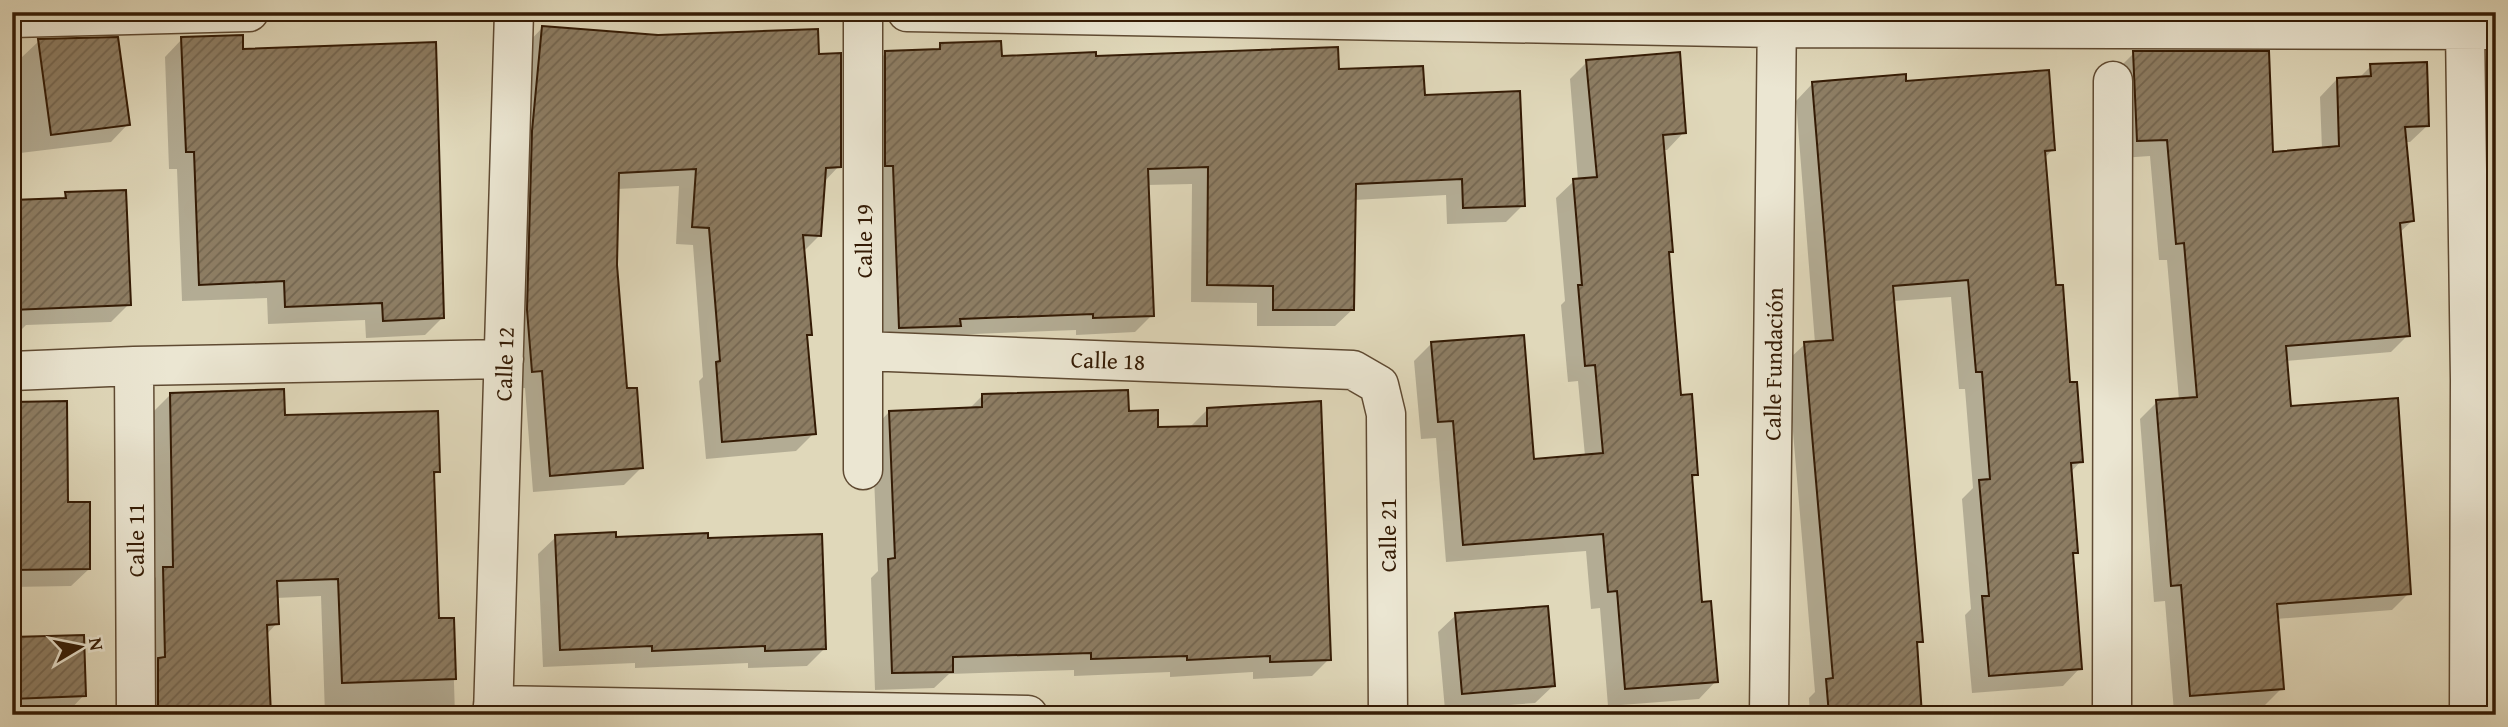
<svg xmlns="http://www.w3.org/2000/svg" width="2508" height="727" viewBox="0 0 2508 727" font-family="'Gentium Book Plus',serif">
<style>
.shadow{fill:#0003}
.building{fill:url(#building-hatch);stroke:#341b05;stroke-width:2}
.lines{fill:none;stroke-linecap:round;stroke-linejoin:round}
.minor-casing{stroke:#5f4a32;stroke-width:41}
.minor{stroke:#ebe6d2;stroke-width:38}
.labels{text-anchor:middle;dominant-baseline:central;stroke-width:5;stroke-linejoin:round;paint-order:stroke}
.street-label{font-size:23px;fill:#341b05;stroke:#ebe6d2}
</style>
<defs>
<pattern id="building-hatch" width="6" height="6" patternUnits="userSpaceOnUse" patternTransform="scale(1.75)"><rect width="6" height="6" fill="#8d7d63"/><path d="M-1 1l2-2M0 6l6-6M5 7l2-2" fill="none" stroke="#746650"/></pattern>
</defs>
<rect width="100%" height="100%" fill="#e0d8ba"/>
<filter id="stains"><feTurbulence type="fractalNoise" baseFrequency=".00286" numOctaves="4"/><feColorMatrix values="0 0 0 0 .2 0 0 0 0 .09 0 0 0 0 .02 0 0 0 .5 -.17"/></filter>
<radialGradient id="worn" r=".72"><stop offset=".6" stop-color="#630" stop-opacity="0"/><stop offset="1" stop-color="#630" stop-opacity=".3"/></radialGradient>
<path class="shadow" d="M542,28L817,55L839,166L823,183L819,236L803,252L810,334L806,339L814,433L796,451L706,459L699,381L703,377L693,245L676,244L679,186L617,189L615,265L626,390L642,467L624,485L533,492L525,388L515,389L525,46Z
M182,39L241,50L442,318L425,335L366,338L365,320L268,324L267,298L182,301L177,169H169L165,57Z
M39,41L128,124L111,142L12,154V62H22L21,58Z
M941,45L1000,58H1094L1337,71L1423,96L1523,205L1506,222L1447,224L1446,195L1354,200L1353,309L1335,326H1257V303L1191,302L1192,184L1147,185L1152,315L1135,332L1076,335V330L949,335L942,342L883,344L876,182L868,70L886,53L935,51Z
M2134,53L2271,154L2322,150L2320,97L2337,79H2358L2371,66L2428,125L2410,142H2405L2412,221L2399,233L2408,335L2391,352L2285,361L2289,408L2409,593L2392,610L2276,619L2282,688L2265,705L2174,712L2165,601L2154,602L2140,419L2157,402L2179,400L2167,260H2159L2150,156L2121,158L2117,70Z
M1587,62L1684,132L1667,150H1663L1671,251L1668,254L1679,397L1697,474L1691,480L1701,603L1716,681L1699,699L1608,706L1600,608L1591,609L1586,551L1446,562L1436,438L1421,439L1414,361L1431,344L1532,460L1585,456L1578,381L1568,382L1561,305L1565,301L1556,198L1574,181L1578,180L1570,79Z
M1813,83H1905L2053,149L2044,159L2055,287L2081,461L2070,473L2076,552L2071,557L2080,668L2063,686L1972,693L1965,615L1971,609L1962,499L1973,488L1965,389H1959L1951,297L1893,301L1921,641L1915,647L1921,715H1810L1809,698L1815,692L1787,361L1805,344L1815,343L1796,101Z
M66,194L129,304L111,322L26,325L20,331H12V202L61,200Z
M170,395L283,417L438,471L433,477L437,620H452L455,715H325L321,596L276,598L277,623L266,635L269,715H140L146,586L156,577L153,412Z
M982,396L1127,413L1157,428H1189L1207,410L1329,659L1312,676L1253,679V672L1170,677V672L1074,676V670L949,674L934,688L875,690L871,578L878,571L872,430L889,412L969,409Z
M12,404L67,504L89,569L71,586L12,587Z
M556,537L707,539L825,648L807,666L748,668V663L635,668V663L543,667L538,554Z
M2496,556V677H2491L2487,565Z
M1456,615L1553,686L1535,703L1445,710L1438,632Z
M12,639L84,695L67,713L12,715Z"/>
<path class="building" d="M542,26L658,35L818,29L819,54L841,53V167L826,168L821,236L803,235L812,335H807L816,434L722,442L716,362L720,361L709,228L692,227L696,169L619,173L617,265L627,388H637L643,468L550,476L542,371L532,372L527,310L532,131Z
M243,35V49L436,42L444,318L383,321L382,303L285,307L284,281L199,285L194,152H186L181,37Z
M118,37L130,125L51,135L38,39Z
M1001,41L1002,56L1096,52V56L1338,47L1339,69L1423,66L1425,95L1520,91L1525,206L1463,208L1462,179L1356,184L1354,310H1273V286L1207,285L1208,167L1148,169L1154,316L1093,318V314L960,319L961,326L899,328L893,166H885V51L940,49V43Z
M2133,51H2269L2273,152L2339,146L2337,78L2371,76L2370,64L2427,62L2429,126L2405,127L2414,221L2400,223L2410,336L2286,346L2291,406L2398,398L2411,594L2277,604L2284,689L2190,696L2181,585L2171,586L2156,400L2197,397L2184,243L2176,244L2167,140L2137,141Z
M1680,52L1686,133L1663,135L1673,252H1669L1681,395L1692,394L1698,475H1692L1702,602L1711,601L1718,682L1625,689L1617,591L1608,592L1603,534L1463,545L1453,421L1438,422L1431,342L1524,335L1534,459L1603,453L1595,365L1585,366L1578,285H1582L1573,179L1597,177L1586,60Z
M2049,70L2055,150L2045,151L2056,285H2063L2070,382H2077L2083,462L2071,463L2078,553H2073L2082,669L1989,676L1982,596H1989L1979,480L1990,479L1982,372H1976L1968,280L1893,286L1923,642H1917L1922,715H1829L1826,679L1833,678L1804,342L1833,340L1812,82L1906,74V81Z
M126,190L131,305L12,310V200L66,198L65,192Z
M284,389L285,415L438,411L440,472H434L439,618H454L456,679L342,683L338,579L277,581L279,624L267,625L271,715H158V658L165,657L163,567H173L170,393Z
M1128,390L1129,411L1158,410V427L1207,426V408L1321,401L1331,660L1270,662V656L1187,660V656L1091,659V653L953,657V672L892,673L888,559L895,558L889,411L982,407V394Z
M67,401L68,502H90V569L12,570V402Z
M616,532V537L708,533V538L822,534L826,649L765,651V646L652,651V646L560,650L555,535Z
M1548,606L1555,686L1462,694L1455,613Z
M84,635L86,696L12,699V637Z"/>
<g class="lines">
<g class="minor-casing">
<path id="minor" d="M907,12L1776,28L2496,30
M12,18L249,12
M2465,29L2470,380L2469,715
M863,351L1353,370L1379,385L1386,414L1388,715
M134,366L136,715
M12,371L134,366L504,359
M863,470V12
M493,705L1028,715
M493,715L514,12
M1769,715L1777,12
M2112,715L2113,81"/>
</g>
<use href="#minor" class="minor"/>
</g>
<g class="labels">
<g class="street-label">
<text transform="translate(863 241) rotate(-90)">Calle 19</text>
<text transform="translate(1108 360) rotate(2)">Calle 18</text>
<text transform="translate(504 364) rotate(-88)">Calle 12</text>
<text transform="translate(1773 364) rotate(-89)">Calle Fundación</text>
<text transform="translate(1387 535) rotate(-90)">Calle 21</text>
<text transform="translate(135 540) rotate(-90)">Calle 11</text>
</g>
</g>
<rect width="2508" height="727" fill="none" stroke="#e0d8ba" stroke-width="42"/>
<rect x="14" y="14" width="2480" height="699" fill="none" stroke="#341b05" stroke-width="3.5"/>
<rect x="21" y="21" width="2466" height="685" fill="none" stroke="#341b05" stroke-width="2"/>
<g transform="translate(80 647) rotate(80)" stroke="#ebe6d2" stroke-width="5" paint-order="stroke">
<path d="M0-5L12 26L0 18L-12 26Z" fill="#341b05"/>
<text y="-10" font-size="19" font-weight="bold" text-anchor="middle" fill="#341b05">N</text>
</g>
<rect width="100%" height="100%" filter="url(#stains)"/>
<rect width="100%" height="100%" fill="url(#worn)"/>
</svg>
